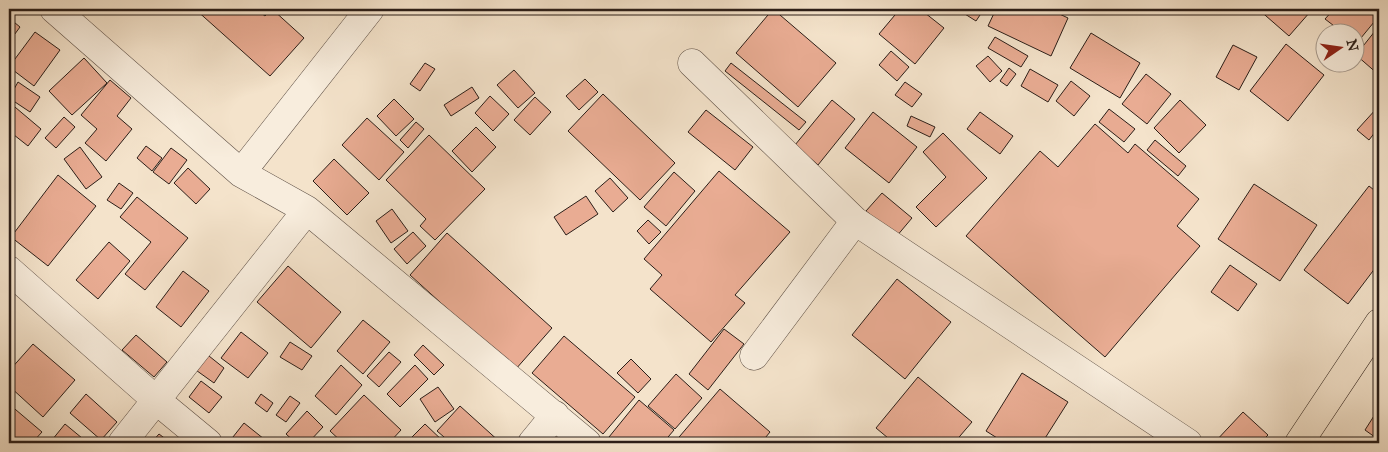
<svg xmlns="http://www.w3.org/2000/svg" width="1388" height="452" viewBox="0 0 1388 452" font-family="'IM FELL Great Primer',serif">
<style>
.building{fill:#e9ac93;stroke:#2b1e18}
.lines{fill:none;stroke-linecap:round;stroke-linejoin:round}
.minor-casing{stroke:#5d4f45;stroke-width:29}
.primary-casing{stroke:#2b1e18;stroke-width:29}
.minor{stroke:#f8eddd;stroke-width:28}
.primary{stroke:#f4e3cb;stroke-width:28}
</style>
<rect width="100%" height="100%" fill="#f4e3cb"/>
<filter id="stains"><feTurbulence type="fractalNoise" baseFrequency=".004" numOctaves="4"/><feColorMatrix values="0 0 0 0 .2 0 0 0 0 .09 0 0 0 0 .02 0 0 0 .5 -.17"/></filter>
<radialGradient id="worn" r=".72"><stop offset=".6" stop-color="#630" stop-opacity="0"/><stop offset="1" stop-color="#630" stop-opacity=".3"/></radialGradient>
<path class="building" d="M195,9H256L265,16L272,9L304,38L270,76Z
M773,9L836,63L798,107L736,53Z
M900,9H920L944,28L915,64L879,34Z
M957,9H984L976,21Z
M996,9H1049L1068,18L1051,56L988,26Z
M1258,9H1307L1310,12L1289,36Z
M1334,9H1379V16L1356,44V32H1342L1325,19Z
M9,18L20,27L9,42Z
M1379,26V75L1356,55Z
M35,32L60,50L34,86L9,67Z
M1091,33L1140,63L1120,98L1070,68Z
M995,37L1028,56L1021,67L988,48Z
M1286,44L1324,75L1288,121L1250,91Z
M1233,45L1257,57L1239,90L1216,77Z
M891,51L909,67L897,81L879,65Z
M988,56L1002,71L990,82L976,66Z
M84,58L107,83L72,115L49,91Z
M425,63L435,69L420,91L410,84Z
M731,63L806,122L799,130L725,71Z
M1009,68L1016,74L1007,86L1000,81Z
M1030,69L1058,85L1048,102L1021,86Z
M514,70L535,93L518,108L497,85Z
M1146,74L1171,94L1147,124L1122,104Z
M585,79L598,92L579,110L566,96Z
M110,80L131,98L117,116L132,129L106,161L85,143L97,129L81,115Z
M1071,81L1090,96L1074,116L1056,101Z
M18,82L40,97L30,112L9,98Z
M905,82L922,94L912,107L895,95Z
M472,87L479,98L451,116L444,105Z
M603,94L675,163L640,200L568,131Z
M490,96L509,114L493,131L475,113Z
M535,97L551,112L530,135L514,120Z
M394,99L414,119L396,136L377,116Z
M832,100L855,119L818,165L795,145Z
M1180,100L1206,125L1179,153L1154,128Z
M9,102L41,129L28,146L9,131Z
M1377,108L1379,110V127L1369,140L1357,130Z
M1109,109L1135,129L1124,142L1099,122Z
M706,110L753,147L735,170L688,132Z
M873,112L917,147L889,183L845,148Z
M980,112L1013,136L1000,154L967,129Z
M911,116L935,127L930,137L907,126Z
M64,117L75,127L56,148L45,138Z
M367,118L404,152L379,180L342,145Z
M416,122L424,129L408,148L400,140Z
M1095,124L1128,153L1135,144L1199,199L1177,226L1200,246L1105,357L966,236L1040,151L1058,167Z
M476,127L496,147L472,172L452,151Z
M943,133L987,178L936,227L916,207L946,177L923,152Z
M429,135L485,189L435,240L420,226L426,219L386,180Z
M1155,140L1186,166L1178,176L1147,150Z
M146,146L162,158L152,171L137,158Z
M80,147L102,177L86,189L64,159Z
M171,148L187,160L169,184L153,172Z
M334,159L369,193L347,215L313,181Z
M188,168L210,189L196,204L174,183Z
M719,171L790,232L735,295L745,303L711,342L650,289L662,275L644,259Z
M674,172L695,191L666,226L644,207Z
M58,175L96,206L48,266L11,237Z
M610,178L628,198L613,212L595,191Z
M119,183L133,193L121,209L107,200Z
M1254,184L1317,225L1280,281L1218,239Z
M1369,186L1379,194V263L1348,304L1304,270Z
M882,193L912,218L896,237L866,211Z
M586,196L598,214L566,235L554,217Z
M137,197L188,238L145,290L125,274L151,242L120,217Z
M392,209L408,231L391,243L376,221Z
M648,220L661,232L649,244L637,231Z
M413,232L426,246L407,264L394,249Z
M447,233L552,328L515,370L410,275Z
M109,242L130,261L98,299L76,280Z
M1230,265L1257,284L1238,311L1211,292Z
M288,266L341,312L311,348L257,302Z
M183,271L209,291L181,327L156,307Z
M897,279L951,322L905,379L852,335Z
M363,320L390,342L363,374L337,351Z
M724,329L744,344L708,390L689,374Z
M241,332L268,353L248,378L221,358Z
M136,335L167,362L154,377L122,350Z
M564,336L635,397L603,434L532,373Z
M290,342L312,356L302,370L280,357Z
M33,344L75,380L43,417L9,386V371Z
M423,345L444,365L434,375L414,355Z
M204,352L224,368L214,383L193,368Z
M389,352L401,362L379,387L367,376Z
M631,359L651,379L638,393L617,373Z
M341,365L362,385L336,415L315,396Z
M415,365L428,379L400,407L387,394Z
M1022,373L1068,402L1042,443H1005L986,431Z
M676,374L702,398L675,429L648,406Z
M918,377L972,422L954,443H894L876,428Z
M201,381L222,397L209,413L189,397Z
M438,387L454,409L435,422L420,399Z
M720,389L770,432L761,443H674Z
M86,394L117,422L101,440L70,413Z
M261,394L273,403L267,412L255,403Z
M364,395L401,430L389,443H343L330,431Z
M290,396L300,403L286,422L276,415Z
M639,400L674,430L663,443H617L609,437Z
M9,404L42,432L32,443H9Z
M460,406L501,443H451L437,431Z
M1379,408V440L1365,430Z
M307,411L323,427L308,443H296L286,434Z
M1243,412L1268,435L1260,443H1214Z
M244,423L269,443H231L229,442Z
M65,424L88,443H55L52,440Z
M425,424L445,443H406Z
M159,434L171,443H151Z"/>
<g class="lines">
<g class="minor-casing">
<path id="minor" d="M54,9L241,173L307,210L587,443
M692,63L855,221L1188,443
M241,173L370,9
M9,270L156,400L208,443
M754,356L855,221
M122,443L307,210
M532,443L555,415"/>
</g>
<g class="primary-casing">
<path id="primary" d="M1299,443L1379,323"/>
</g>
<use href="#minor" class="minor"/>
<use href="#primary" class="primary"/>
</g>
<rect width="1388" height="452" fill="none" stroke="#f4e3cb" stroke-width="30"/>
<rect x="10" y="10" width="1368" height="432" fill="none" stroke="#2b1e18" stroke-width="2.5"/>
<rect x="15" y="15" width="1358" height="422" fill="none" stroke="#2b1e18"/>
<g transform="translate(1340 48) rotate(77)"><circle r="24" fill="#f8eddd" stroke="#a69a8e"/>
<path d="M0-4L9 19L0 12L-9 19Z" fill="#8f2418"/>
<text y="-8" font-size="14" font-weight="bold" text-anchor="middle" fill="#2b1e18">N</text>
</g>
<rect width="100%" height="100%" filter="url(#stains)"/>
<rect width="100%" height="100%" fill="url(#worn)"/>
</svg>
